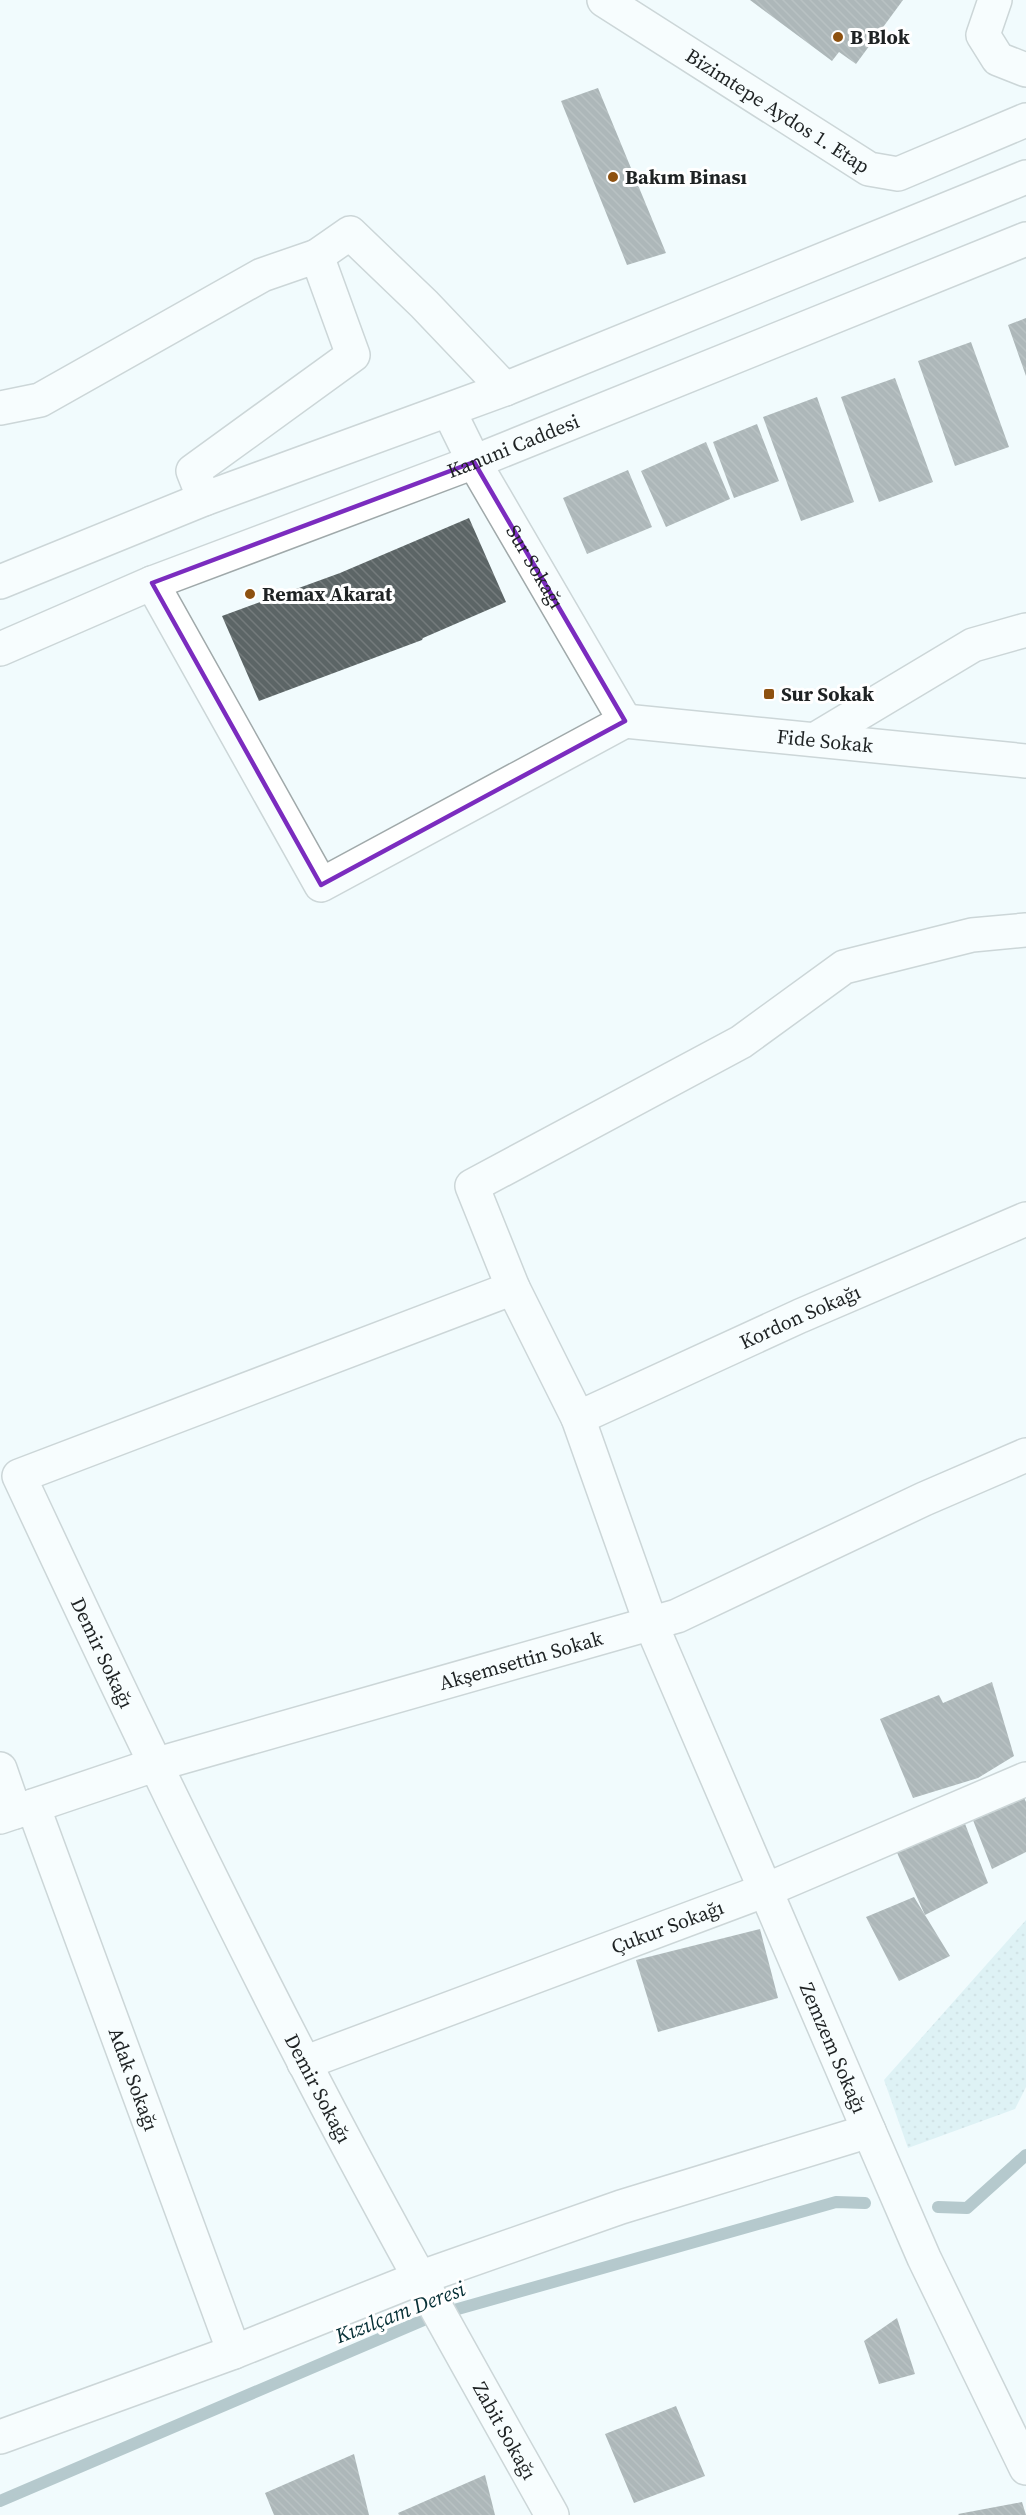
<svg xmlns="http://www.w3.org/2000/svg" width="1026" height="2515" viewBox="0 0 1026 2515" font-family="'Source Serif 4',serif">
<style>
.grass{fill:url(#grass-dots)}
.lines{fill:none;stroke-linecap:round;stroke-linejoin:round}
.stream{stroke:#6e8c92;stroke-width:12}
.building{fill:url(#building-back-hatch)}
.minor-casing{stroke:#a0a9aa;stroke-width:36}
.minor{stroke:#fff;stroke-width:33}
.marked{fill:none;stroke:#7b2cbf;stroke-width:4.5;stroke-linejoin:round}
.poi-dot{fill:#8d5110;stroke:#fff;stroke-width:2}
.labels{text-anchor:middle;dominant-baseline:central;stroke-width:6;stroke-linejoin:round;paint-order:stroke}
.poi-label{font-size:20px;font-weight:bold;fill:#1e2223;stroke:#fff;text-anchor:start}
.street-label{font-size:20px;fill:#1e2223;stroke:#fff}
.water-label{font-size:21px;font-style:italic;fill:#063036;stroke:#fff}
</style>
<defs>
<pattern id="grass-dots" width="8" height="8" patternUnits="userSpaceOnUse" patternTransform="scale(1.5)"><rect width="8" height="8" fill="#c8e6ec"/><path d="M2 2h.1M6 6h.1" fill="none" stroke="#abc5ca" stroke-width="1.8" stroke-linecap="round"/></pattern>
<pattern id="building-back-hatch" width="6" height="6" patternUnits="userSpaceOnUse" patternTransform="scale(1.5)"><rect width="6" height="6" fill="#5c6566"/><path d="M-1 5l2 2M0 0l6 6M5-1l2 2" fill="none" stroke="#747b7c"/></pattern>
</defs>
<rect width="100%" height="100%" fill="#f1fbfd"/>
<path class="grass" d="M1026,1920V2087L1015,2109L908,2148L884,2080Z"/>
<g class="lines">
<path class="stream" d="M938,2207L967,2208L1026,2155
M0,2501L433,2316L836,2202L865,2203"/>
</g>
<path class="building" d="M750,0H903L856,64L839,52L832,61Z
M598,88L666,253L627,265L561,101Z
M1026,318V376L1008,325Z
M971,342L1009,447L955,466L918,361Z
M895,378L933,482L879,502L841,397Z
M817,397L854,502L801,521L763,417Z
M757,424L779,481L734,498L713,442Z
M706,442L730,499L666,527L641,471Z
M628,470L652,527L587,554L563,498Z
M469,518L506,602L423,638L422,640L259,701L222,616L340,573Z
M992,1682L1014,1756L978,1778L913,1798L880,1719L939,1695L943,1703Z
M1022,1793L1026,1802V1852L992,1869L971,1815Z
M962,1816L988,1883L925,1915L894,1846Z
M914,1897L950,1956L899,1981L866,1917Z
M760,1929L778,1998L658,2032L636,1960Z
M897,2318L915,2374L879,2384L864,2341Z
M676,2406L705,2476L634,2503L605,2434Z
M354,2454L369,2515H274L265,2493Z
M485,2475L495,2515H399L398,2513Z
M1022,2502L1026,2515H959L958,2514Z"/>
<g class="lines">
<g class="minor-casing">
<g id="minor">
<path id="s1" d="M604,0L869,169L898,174L1026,120"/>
<path d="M995,0L983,35L998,59L1026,70"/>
<path d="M317,256L350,233L424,304L505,389"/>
<path d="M0,408L40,400L262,275L317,256L353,355L193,471L204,499"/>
<path id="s2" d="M449,411L474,462L625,721"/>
<path d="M0,582L204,499L505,389L1026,177"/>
<path d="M152,583L321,885L625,721"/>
<path id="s3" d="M0,649L152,583L474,462L1026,239"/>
<path id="s4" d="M625,721L1026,761"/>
<path d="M816,739L973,645L1026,630"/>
<path id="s5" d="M1026,930L972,935L844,967L741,1042L472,1186L513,1288L578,1418L651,1624L869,2131L924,2258L1026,2468"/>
<path id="s6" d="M513,1288L19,1476C111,1673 204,1869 304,2062C383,2215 468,2365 552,2515"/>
<path id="s7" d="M578,1418L800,1316L1026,1219"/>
<path d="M0,1769L15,1812"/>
<path id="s8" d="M33,1806L234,2352"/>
<path id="s9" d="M0,1817L154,1765L677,1616L924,1499L1026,1455"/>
<path id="s10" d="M304,2063L766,1890L1026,1779"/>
<path d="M0,2437L234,2352L419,2278L621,2207L869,2131"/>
</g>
</g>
<use href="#minor" class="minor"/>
</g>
<path d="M0 0H1026V2515H0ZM474,462L625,721L321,885L152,583Z" fill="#f1fbfd" fill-opacity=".55" fill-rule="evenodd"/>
<path class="marked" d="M474,462L625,721L321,885L152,583Z"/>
<g class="poi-dot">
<circle cx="838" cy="37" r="6"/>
<circle cx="613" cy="177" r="6"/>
<circle cx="250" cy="594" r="6"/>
<rect x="763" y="688" width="12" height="12" rx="3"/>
</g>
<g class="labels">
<g class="poi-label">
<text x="850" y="37">B Blok</text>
<text x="625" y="177">Bakım Binası</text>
<text x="262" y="594">Remax Akarat</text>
<text x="781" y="694">Sur Sokak</text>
</g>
<g class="street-label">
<text stroke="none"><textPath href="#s1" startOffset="206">Bizimtepe Aydos 1. Etap</textPath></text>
<text stroke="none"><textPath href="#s3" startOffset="552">Kanuni Caddesi</textPath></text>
<text stroke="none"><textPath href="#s2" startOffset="178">Sur Sokağı</textPath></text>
<text stroke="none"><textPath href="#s4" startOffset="201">Fide Sokak</textPath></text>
<text stroke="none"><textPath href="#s7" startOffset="244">Kordon Sokağı</textPath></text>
<text stroke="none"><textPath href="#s6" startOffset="724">Demir Sokağı</textPath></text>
<text stroke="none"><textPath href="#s9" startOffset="544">Akşemsettin Sokak</textPath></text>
<text stroke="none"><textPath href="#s10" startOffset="388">Çukur Sokağı</textPath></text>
<text stroke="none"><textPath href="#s5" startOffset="1554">Zemzem Sokağı</textPath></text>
<text stroke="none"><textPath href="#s8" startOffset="291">Adak Sokağı</textPath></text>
<text stroke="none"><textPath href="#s6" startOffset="1210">Demir Sokağı</textPath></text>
<text stroke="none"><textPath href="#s6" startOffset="1600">Zabit Sokağı</textPath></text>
</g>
<g class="water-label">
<text transform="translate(400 2312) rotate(-21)">Kızılçam Deresi</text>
</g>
</g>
</svg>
